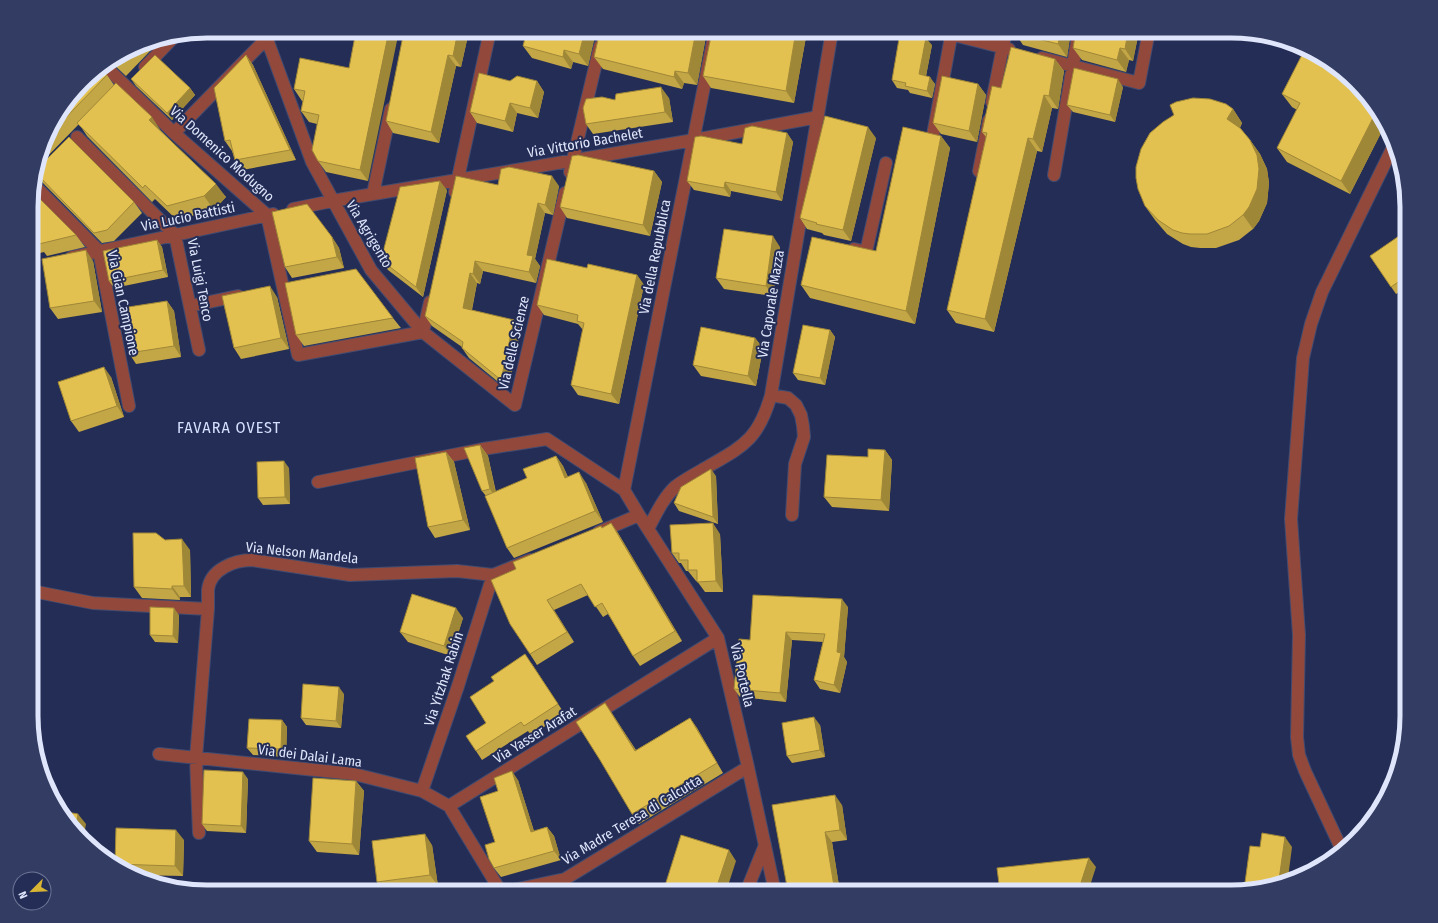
<svg xmlns="http://www.w3.org/2000/svg" width="1438" height="923" viewBox="0 0 1438 923" font-family="'Fira Sans Condensed',sans-serif">
<style>
.lines{fill:none;stroke-linecap:round;stroke-linejoin:round}
.minor-casing{stroke:#424b70;stroke-width:14}
.minor{stroke:#92483a;stroke-width:12}
.wall{fill:#c3a645}
.shaded-wall{fill:#9f8738}
.building{fill:#e3c150;stroke:#9f8738}
.labels{text-anchor:middle;dominant-baseline:central;stroke-width:4;stroke-linejoin:round;paint-order:stroke}
.street-label{font-size:14px;fill:#dfe6fb;stroke:#242d56}
.quarter-label{font-size:16px;letter-spacing:1px;fill:#d5dffe;stroke:#242d56}
.rim{fill:none;stroke:#dfe6fb;stroke-width:5}
</style>
<rect width="100%" height="100%" fill="#242d56"/>
<g class="lines">
<g class="minor-casing">
<path id="minor" d="M264,31L312,162L371,270L423,332L515,405L565,193
M938,31L1009,49
M1042,58L1139,83L1149,31
M105,66L174,133L267,215L298,355L423,332L430,302
M145,67L173,38
M992,102L1006,31
M174,133L266,39
M933,135L952,31
M77,137L175,235L199,350
M979,171L989,120
M570,172L600,46
M1054,175L1078,36
M33,184L99,251L129,406
M455,192L490,31
M373,194L391,109
M293,209L332,201L694,140L818,117
M854,249L866,252L886,163
M72,257L273,214
M190,306L238,296
M771,395L788,398L796,405L801,415L803,426L804,437L795,464L792,515
M318,482L483,449L547,439L624,490L639,515L718,638L748,767L775,892
M624,490L715,31
M648,529C656,514 663,498 676,486C684,480 693,475 702,470C741,447 758,442 771,395L832,31
M599,532L639,515
M32,591L93,603L208,609
M159,754L354,774L422,791L449,806L501,892
M422,791L458,686L493,575
M449,806L718,638
M199,833L196,758L208,609C208,602 208,596 208,590C210,569 235,560 252,560L350,575L457,571L493,575L530,560
M1341,848L1305,771L1299,755L1297,737L1299,635L1291,519L1303,358L1311,324L1322,292L1392,149
M504,892L565,879L748,767
M746,892L765,845"/>
</g>
<use href="#minor" class="minor"/>
</g>
<path class="wall" d="M469,31L461,67L456,66L439,143L393,133L386,121Z
M527,31H596L588,66L573,62L571,69L532,58L523,46Z
M707,31L697,85L684,83L682,89L603,69L594,57Z
M712,31H816L814,39L806,37L794,103L711,88L703,76Z
M1012,31H1071L1067,57L1023,45L1015,33H1013Z
M1139,31L1133,61L1129,60L1126,72L1082,60L1073,48Z
M1283,40H1287L1329,61L1383,119L1385,125L1350,194L1287,162L1277,148L1297,110L1292,107L1282,94L1304,51L1284,41Z
M153,42L149,46L151,50L126,76L111,62L140,44Z
M932,45L926,76L935,84L932,98L910,93L908,90L897,88L892,80Z
M246,55L253,65L296,160L242,170L235,160L232,151L225,141Z
M1055,59L1064,71L1058,109L1052,108L1042,152L1037,151L994,332L956,323L947,310L986,137L982,132L1001,88Z
M349,68L368,181L326,172L318,161L317,124L309,122L301,111L303,101H302L294,89Z
M107,75L114,85L161,131L226,197L214,210L177,220L155,199L152,202L87,136L79,124L38,166L49,129Z
M131,79L190,88L195,95L172,120L136,86Z
M510,81H537L544,92L538,118L517,113L513,132L477,123L470,112Z
M978,84L986,95L977,142L941,134L933,123Z
M1123,87L1115,122L1073,112L1067,105Z
M669,98L673,122L593,134L586,124L615,100Z
M1233,109L1242,123L1240,128L1250,140L1260,154L1267,169L1269,183L1267,203L1259,221L1253,229L1239,240L1216,248H1200L1191,247L1183,244L1167,234L1155,220L1145,206L1174,115Z
M787,133L793,142L782,201L731,191L730,197L694,190L687,181L742,144Z
M941,136L950,148L915,324L810,298L801,285L876,251Z
M876,138L851,241L824,235L822,233L807,229L800,218Z
M37,169L134,202L142,213L114,241L102,243L42,182L36,174Z
M654,171L662,182L650,236L567,218L560,207Z
M498,185L559,186L553,215L545,213L535,259L540,266L536,283L483,271L480,284L477,283L472,310L521,330L508,390L469,358L462,348V347L432,326L425,316Z
M447,190L423,297L388,270L381,260Z
M32,191L76,235L85,247L47,256L44,252L32,255Z
M332,237L339,248L344,268L292,278L285,267Z
M157,240L162,247L168,277L114,288L109,281Z
M780,247L773,296L724,289L716,278Z
M1407,247V287L1396,294L1370,256Z
M93,261L102,312L58,319L50,308Z
M587,268L637,275L644,285L619,404L578,395L571,385L583,330L578,324L544,315L537,305Z
M277,297L289,349L241,359L234,348Z
M167,301L174,311L181,357L136,364L129,353Z
M393,318L401,328L304,346L296,335Z
M830,330L835,337L825,385L798,380L793,373Z
M755,338L763,348L756,386L701,376L693,365Z
M111,377L124,417L79,432L71,421Z
M480,445L488,456L496,492L527,478L556,456L563,466L568,477L586,483L603,522L514,558L507,548L486,496L482,491Z
M885,450L892,460L889,511L832,507L824,497L868,457Z
M446,452L454,462L470,530L435,538L428,527Z
M289,468L290,504L263,505L258,498Z
M716,476L718,524L679,511L674,503Z
M611,523L618,533L682,641L640,666L633,656L608,614L603,617L588,595L554,610L574,642L537,665L530,654L516,569Z
M720,534L723,592H705L697,581H696L688,571H686L681,563H679L672,553Z
M165,540L190,550L191,597H180V600L142,598L134,587Z
M848,607L844,657L847,662L840,693L820,689L814,680L823,642L792,640L786,702L740,697L734,689L750,640Z
M179,615L178,643L155,642L150,635Z
M463,618L451,656L408,642L400,632Z
M532,664L564,713L531,736L528,731L482,760L476,751L486,723Z
M344,694L341,728L306,725L301,718Z
M605,703L636,750L690,718L697,728L723,773L639,824L632,814Z
M282,720L287,727L286,757L253,755L247,748Z
M820,725L825,757L792,763L787,756Z
M248,779L246,833L207,831L202,824Z
M518,780L534,831L547,827L554,836L561,860L501,877L494,868L495,842L498,791Z
M356,781L364,791L359,855L317,852L309,841Z
M842,805L847,840L832,842L840,892H788Z
M184,840L183,876L135,875L116,866L115,864Z
M432,845L438,886L393,892H384L377,882Z"/>
<path class="shaded-wall" d="M389,31H399L368,181L360,170Z
M458,31H469L461,67L453,56Z
M585,31H596L588,66L579,54Z
M696,31H707L697,85L688,73Z
M796,31H801L806,37L794,103L786,91Z
M808,31H816L814,39Z
M1061,31H1071L1067,57L1058,44Z
M1128,31H1139L1133,61L1125,49Z
M926,38L932,45L925,81L919,74Z
M1120,48L1129,60L1126,72L1117,60Z
M564,50L573,62L571,69L563,57Z
M246,55L253,65L296,160L290,150Z
M448,55L456,66L439,143L431,132Z
M1055,59L1064,71L1058,109L1049,96Z
M675,71L684,83L682,89L674,77Z
M930,77L935,84L932,98L927,91Z
M1118,79L1123,87L1115,122L1110,115Z
M537,81L544,92L538,118L530,108Z
M978,84L986,95L977,142L969,131Z
M661,87L669,98L673,122L665,112Z
M190,88L195,95L172,120L167,113Z
M1044,95L1052,108L1042,152L1033,139Z
M510,103L517,113L513,132L505,121Z
M1233,109L1242,123L1237,133L1227,119Z
M1376,112L1383,119L1385,125L1350,194L1341,181Z
M152,117L161,131L149,120Z
M868,127L876,138L851,241L843,230Z
M787,133L793,142L782,201L776,192Z
M941,136L950,148L915,324L906,311Z
M1028,138L1037,151L994,332L985,319Z
M1250,140L1260,154L1267,169L1269,183L1267,203L1259,221L1253,229L1243,215Z
M654,171L662,182L650,236L643,225Z
M552,176L559,186L553,215L545,205Z
M440,181L447,190L423,297L416,287Z
M725,182L731,191L730,197L724,188Z
M216,184L226,197L214,210L204,196Z
M538,203L545,213L535,259L540,266L536,283L529,272L527,255Z
M773,236L780,247L773,296L766,286Z
M332,237L339,248L344,268L337,257Z
M157,240L162,247L168,277L163,270Z
M86,250L93,261L102,312L94,301Z
M475,261L483,271L480,284L473,274Z
M470,273L477,283L470,318L463,308Z
M637,275L644,285L619,404L611,394Z
M270,286L277,297L289,349L281,338Z
M167,301L174,311L181,357L174,346Z
M514,320L521,330L508,390L501,380Z
M830,330L835,337L825,385L820,378Z
M755,338L763,348L756,386L748,376Z
M104,367L111,377L124,417L117,406Z
M480,445L488,456L497,499L490,489Z
M885,450L892,460L889,511L881,500Z
M446,452L454,462L470,530L463,520Z
M556,456L563,466L573,489L565,478Z
M284,461L289,468L290,504L285,497Z
M711,469L716,476L718,524L713,517Z
M579,472L586,483L603,522L595,511Z
M611,523L618,533L682,641L675,631Z
M713,523L720,534L723,592L716,581Z
M182,539L190,550L191,597L184,586Z
M172,586L180,597V600L172,589Z
M842,599L848,607L844,657L847,662L840,693L834,685L837,652Z
M547,600L554,610L574,642L567,632Z
M174,608L179,615L178,643L173,636Z
M456,608L463,618L451,656L444,646Z
M786,632L792,640L786,702L780,693Z
M339,687L344,694L341,728L336,721Z
M32,691L39,700L37,751L32,738Z
M605,703L612,713L642,760L635,751Z
M814,717L820,725L825,757L820,750Z
M690,718L697,728L723,773Z
M282,720L287,727L286,757L281,749Z
M512,771L518,780L537,841L531,832Z
M243,772L248,779L246,833L241,826Z
M356,781L364,791L359,855L352,844Z
M835,795L842,805L847,840L840,830Z
M78,814L86,824L84,835L76,827Z
M547,827L554,836L561,860L554,851Z
M176,830L184,840L183,876L175,866Z
M825,832L832,842L840,892H835Z
M425,834L432,845L438,886L430,875Z
M1285,837L1292,847L1288,878L1279,880Z
M729,850L736,861L726,892H715Z
M1089,858L1096,867L1088,892H1078Z"/>
<path class="building" d="M356,31H389L360,170L318,161L312,150L319,115L301,111L305,91L294,89L300,58L349,68Z
M404,31H458L453,56L448,55L431,132L386,121Z
M527,31H585L579,54L564,50L563,57L523,46Z
M600,31H696L688,73L675,71L674,77L594,57Z
M712,31H796L786,91L703,76Z
M1015,31H1061L1058,44L1015,33Z
M1076,31H1128L1125,49L1120,48L1117,60L1073,48Z
M900,33L926,38L919,74L930,77L927,91L905,86L906,83L892,80Z
M1011,47L1055,59L1049,96L1044,95L1033,139L1028,138L985,319L947,310L987,133L982,132L992,86L1001,88Z
M1305,49L1329,61L1376,112L1341,181L1277,148L1300,103L1282,94Z
M131,50L117,64L114,61Z
M155,55L190,88L167,113L131,79Z
M246,55L290,150L235,160L230,140L225,141L214,88Z
M1074,68L1118,79L1110,115L1067,105Z
M101,69L107,75L47,137L49,129L91,75Z
M479,73L510,81L517,76L537,81L530,108L510,103L505,121L470,112Z
M942,76L978,84L969,131L933,123Z
M116,83L152,117L149,120L216,184L204,196L167,206L145,185L143,188L77,123Z
M661,87L665,112L586,124L583,108L586,99L602,97L615,100L616,94Z
M1193,98L1210,99L1226,104L1233,109L1227,119L1240,128L1250,140L1257,155L1259,169L1257,189L1249,207L1243,215L1229,226L1207,234H1190L1182,233L1173,230L1158,220L1145,206L1138,189L1136,178V167L1141,149L1150,133L1163,122L1174,115L1170,105L1176,102Z
M825,116L868,127L843,230L816,224L817,223L800,218Z
M752,126L787,133L776,192L725,182L724,188L687,181L695,137L701,136L742,144L745,128Z
M903,127L941,136L906,311L801,285L812,237L876,251Z
M69,137L134,202L107,230L94,233L36,173L37,169Z
M578,155L654,171L643,225L560,207L572,156Z
M509,167L552,176L545,205L538,203L527,255L533,256L529,272L475,261L473,274L470,273L463,308L514,320L501,380L462,348L463,342L425,316L456,176L498,185L501,169Z
M440,181L416,287L381,260L400,187Z
M32,191L76,235L39,244L38,239L32,241Z
M307,204L332,237L337,257L285,267L272,212Z
M724,229L773,236L766,286L716,278Z
M1399,236L1407,247V276L1391,287L1370,256Z
M157,240L163,270L109,281L103,251Z
M86,250L94,301L50,308L42,259Z
M547,259L587,268L588,264L637,275L611,394L571,385L584,323L577,321L578,315L537,305Z
M356,269L393,318L296,335L285,283Z
M270,286L281,338L234,348L222,296Z
M167,301L174,346L129,353L122,308Z
M803,325L830,330L820,378L793,373Z
M701,327L755,338L748,376L693,365Z
M104,367L117,406L71,421L58,382Z
M480,445L490,489L482,491L464,448Z
M868,449L885,450L881,500L824,497L827,455L868,457Z
M446,452L463,520L428,527L415,458Z
M556,456L565,478L579,472L595,511L507,548L485,496L527,478L523,469Z
M284,461L285,497L258,498L257,462Z
M711,469L713,517L674,503L681,487Z
M611,523L675,631L633,656L602,603L595,607L581,584L547,600L567,632L530,654L510,624L491,580L516,569L513,562L601,526L602,528Z
M713,523L716,581L697,582V570H688V560H679V553H672L670,525Z
M133,533H156L165,540L182,539L184,586H172V589L134,587Z
M412,594L456,608L444,646L400,632Z
M753,595L842,599L837,652L841,653L834,685L814,680L825,634L786,632L780,693L734,689L739,639L750,640Z
M150,607L174,608L173,636L150,635Z
M525,654L558,704L524,726L521,722L476,751L466,736L486,723L470,697L494,681L491,677Z
M303,684L339,687L336,721L301,718Z
M605,703L635,751L690,718L717,763L632,814L600,760L576,722Z
M814,717L820,750L787,756L782,723Z
M249,719L282,720L281,749L247,748Z
M204,770L243,772L241,826L202,824Z
M512,771L531,832L547,827L554,851L494,868L489,859L485,845L495,842L480,797L498,791L494,778Z
M313,778L356,781L352,844L309,841Z
M835,795L840,830L825,832L835,892H808L807,889L788,892L772,805Z
M61,811L78,814L76,827Z
M116,828L176,830L175,866L115,864Z
M1262,833L1285,837L1279,880L1247,890H1244L1250,846L1260,847Z
M425,834L430,875L377,882L372,841Z
M681,835L729,850L715,892H663Z
M1089,858L1078,892H1000L997,868Z
M559,885L572,892H546Z"/>
<g class="labels">
<g class="street-label">
<text transform="translate(585 143) rotate(-10)">Via Vittorio Bachelet</text>
<text transform="translate(222 154) rotate(42)">Via Domenico Modugno</text>
<text transform="translate(188 217) rotate(-12)">Via Lucio Battisti</text>
<text transform="translate(369 234) rotate(59)">Via Agrigento</text>
<text transform="translate(655 257) rotate(-79)">Via della Repubblica</text>
<text transform="translate(200 280) rotate(79)">Via Luigi Tenco</text>
<text transform="translate(123 303) rotate(78)">Via Gian Campione</text>
<text transform="translate(771 304) rotate(-81)">Via Caporale Mazza</text>
<text transform="translate(514 343) rotate(-77)">Via delle Scienze</text>
<text transform="translate(302 553) rotate(6)">Via Nelson Mandela</text>
<text transform="translate(742 675) rotate(77)">Via Portella</text>
<text transform="translate(444 679) rotate(-72)">Via Yitzhak Rabin</text>
<text transform="translate(535 735) rotate(-32)">Via Yasser Arafat</text>
<text transform="translate(310 756) rotate(7)">Via dei Dalai Lama</text>
<text transform="translate(632 820) rotate(-31)">Via Madre Teresa di Calcutta</text>
</g>
<g class="quarter-label">
<text x="229" y="427">FAVARA OVEST</text>
</g>
</g>
<path d="M0 0H1438V923H0ZM207 38H1231A169 169 0 0 1 1400 207V716A169 169 0 0 1 1231 885H207A169 169 0 0 1 38 716V207A169 169 0 0 1 207 38Z" fill="#333c63" fill-rule="evenodd"/>
<path class="rim" d="M207 38H1231A169 169 0 0 1 1400 207V716A169 169 0 0 1 1231 885H207A169 169 0 0 1 38 716V207A169 169 0 0 1 207 38Z"/>
<g transform="translate(32 891) rotate(246)"><circle r="19" fill="#242d56" stroke="#6f7798"/>
<path d="M0-3L7 15L0 10L-7 15Z" fill="#d8b434"/>
<text y="-6" font-size="11" font-weight="bold" text-anchor="middle" fill="#dfe6fb">N</text>
</g>
</svg>
